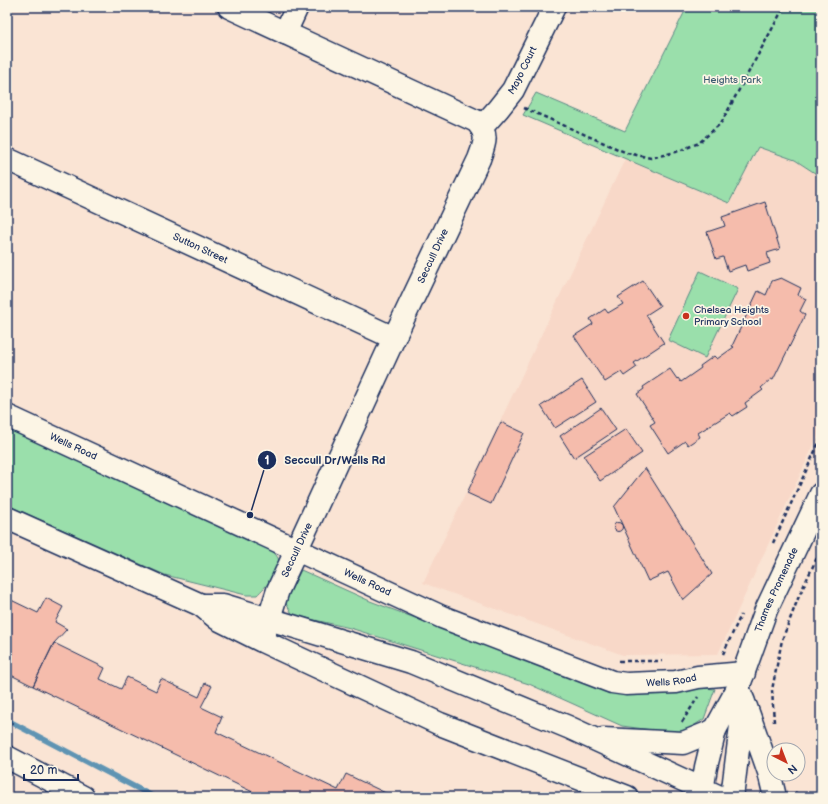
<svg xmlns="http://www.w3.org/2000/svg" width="828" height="804" viewBox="0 0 828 804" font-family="'Balsamiq Sans',sans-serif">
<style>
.built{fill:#f8d8c8}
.green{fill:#9adfab;stroke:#5a8784}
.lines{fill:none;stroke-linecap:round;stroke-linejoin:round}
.stream{stroke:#5e94b3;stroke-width:5.5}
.building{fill:#f5bcac;stroke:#1b2f5e}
.street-casing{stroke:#1b2f5e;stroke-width:25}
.secondary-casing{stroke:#1b2f5e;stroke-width:25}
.highway-casing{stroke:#1b2f5e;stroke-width:25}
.path{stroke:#1b2f5e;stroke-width:2.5;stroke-dasharray:4 3;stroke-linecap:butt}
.street{stroke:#fcf5e5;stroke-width:22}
.secondary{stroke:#fcf5e5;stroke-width:22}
.highway{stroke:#fcf5e5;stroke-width:22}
.poi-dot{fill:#c8321e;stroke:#fcf5e5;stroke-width:1.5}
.labels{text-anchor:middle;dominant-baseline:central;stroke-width:3.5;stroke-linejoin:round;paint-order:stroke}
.street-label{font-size:10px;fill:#1b2f5e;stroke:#fcf5e5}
.park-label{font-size:10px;fill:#3b5b71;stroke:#fcf5e5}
.poi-label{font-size:10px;fill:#1b2f5e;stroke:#fcf5e5;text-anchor:start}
.leader{fill:none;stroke:#1b2f5e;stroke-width:1.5}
.callout-dot{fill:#1b2f5e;stroke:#fcf5e5;stroke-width:1.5}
.mark-label{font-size:12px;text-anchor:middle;font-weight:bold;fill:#fff}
.callout-label{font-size:11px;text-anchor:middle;font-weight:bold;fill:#1b2f5e;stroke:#fcf5e5;stroke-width:3.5;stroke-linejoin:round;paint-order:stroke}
</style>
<rect width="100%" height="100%" fill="#fae4d4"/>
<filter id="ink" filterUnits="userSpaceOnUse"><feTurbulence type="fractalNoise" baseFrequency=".025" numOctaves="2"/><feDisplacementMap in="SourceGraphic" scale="8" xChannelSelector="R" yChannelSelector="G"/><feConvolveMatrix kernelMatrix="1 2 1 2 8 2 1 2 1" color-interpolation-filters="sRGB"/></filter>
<g filter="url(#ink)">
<path class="built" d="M758,147L795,160L821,177V429L718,654L623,655L423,583L625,159L729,203Z"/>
<path class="green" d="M687,7H821V177L795,160L758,147L729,203L523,115L536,93L625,131Z
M700,271L738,289L705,358L668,340Z
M7,427L269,548C272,551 276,554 278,558C283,570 265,587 257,595H246L165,575L7,505Z
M301,570L370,601L616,694L680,693L692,687L715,689L704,719L681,734L622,726L529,684L350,628L293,615L285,602Z"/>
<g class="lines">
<path class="stream" d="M7,720L154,797"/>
</g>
<path class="building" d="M765,202L780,249L767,253L770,263L747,271L745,265L728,271L723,257L716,259L707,232L725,226L722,217Z
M781,278L801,288L798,295L806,299L800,311L805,315L773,380L771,379L761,388L763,390L745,403L747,407L733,416L730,413L698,433L700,437L688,445L685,441L668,453L650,425L655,422L637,394L644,389L643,387L670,369L677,379L678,378L681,382L701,368L700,366L714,356L717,359L734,347L732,346L758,291L766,295L772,281Z
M643,281L660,306L646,315L664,343L634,363L637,367L624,376L621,372L605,382L574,336L593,324L590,319L605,309L608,313L623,304L618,297Z
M582,380L596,402L555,428L541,406Z
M601,408L616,430L574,458L560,436Z
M501,422L524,433L491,504L467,493Z
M626,429L642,453L600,481L584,456Z
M645,468L712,574L683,600L668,572L648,581L614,507Z
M613.5 527a4.5 4.5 0 1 1 9 0a4.5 4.5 0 1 1-9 0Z
M7,598L38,613L46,598L63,607L55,622L67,629L54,643L33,686L7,673Z
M54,643L105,668L100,679L121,689L127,677L156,691L161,679L199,697L205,683L212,686L201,707L222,717L216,732L338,790L346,774L394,797H263L33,686Z"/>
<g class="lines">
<g class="street-casing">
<g id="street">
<path d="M229,7L476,121C489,134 485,143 479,159L394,338L278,590L263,637"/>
<path d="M285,33L297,7"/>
<path id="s1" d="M482,127L498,109L513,90L554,7"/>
<path id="s2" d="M7,159L394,338"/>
<path id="s3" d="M7,416L442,617L612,682L626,684L676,682L698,677L744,673"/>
</g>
</g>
<g class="secondary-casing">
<g id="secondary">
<path d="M7,518L201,605L218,619L262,641L440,724L627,797"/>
<path d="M201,605H223L411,662L568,727L720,797"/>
<path d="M746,707L769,772L775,797"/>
<path d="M603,739L683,743L715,730"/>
<path id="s4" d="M701,797L706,767L715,730L738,688L766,610L821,494"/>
<path d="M732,797L744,702L738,688"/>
</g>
</g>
<g class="highway-casing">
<path id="highway" d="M7,757L83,797"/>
</g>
<path class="path" d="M524,108L627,153L651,158L676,152L699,143L721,123L784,7
M773,543L821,438
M723,654L741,615
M619,661H662
M682,722L698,697
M774,722L772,690L782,640L799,596L821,549
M795,792L800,797"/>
<use href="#street" class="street"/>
<use href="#secondary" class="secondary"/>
<use href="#highway" class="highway"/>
</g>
</g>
<circle class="poi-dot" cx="686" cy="316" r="4"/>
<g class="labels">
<g class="street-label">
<text stroke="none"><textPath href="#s1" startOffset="70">Mayo Court</textPath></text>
<text stroke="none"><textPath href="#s2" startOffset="213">Sutton Street</textPath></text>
<text transform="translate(433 256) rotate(-65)">Seccull Drive</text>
<text stroke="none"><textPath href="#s3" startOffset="73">Wells Road</textPath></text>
<text transform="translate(297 550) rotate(-65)">Seccull Drive</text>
<text stroke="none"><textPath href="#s3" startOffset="397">Wells Road</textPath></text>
<text stroke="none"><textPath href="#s4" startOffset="222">Thames Promenade</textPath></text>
<text stroke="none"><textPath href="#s3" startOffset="721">Wells Road</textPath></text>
</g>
<g class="park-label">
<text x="732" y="80">Heights Park</text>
</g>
<g class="poi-label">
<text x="694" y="310">Chelsea Heights<tspan x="694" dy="12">Primary School</tspan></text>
</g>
</g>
<path class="leader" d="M250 515L267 460"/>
<g class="callout-dot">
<circle cx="250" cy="515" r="4"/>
<circle cx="267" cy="460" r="10"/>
</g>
<g class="mark-label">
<text x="267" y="464">1</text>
</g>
<g class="callout-label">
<text x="335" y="464">Seccull Dr/Wells Rd</text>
</g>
<rect width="828" height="804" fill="none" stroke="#fcf5e5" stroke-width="24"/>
<rect x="12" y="12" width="804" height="780" fill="none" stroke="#1b2f5e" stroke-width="1.5" filter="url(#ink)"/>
<g transform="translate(786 762) rotate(138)"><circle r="19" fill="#fcf5e5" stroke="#a2a6af"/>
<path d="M0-3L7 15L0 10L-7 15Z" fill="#c8321e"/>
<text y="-6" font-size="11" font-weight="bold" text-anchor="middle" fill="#1b2f5e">N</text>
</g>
<path d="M24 774v6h54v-6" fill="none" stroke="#1b2f5e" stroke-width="2"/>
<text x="30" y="774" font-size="12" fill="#1b2f5e" stroke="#fcf5e5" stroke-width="3" paint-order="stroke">20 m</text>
</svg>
